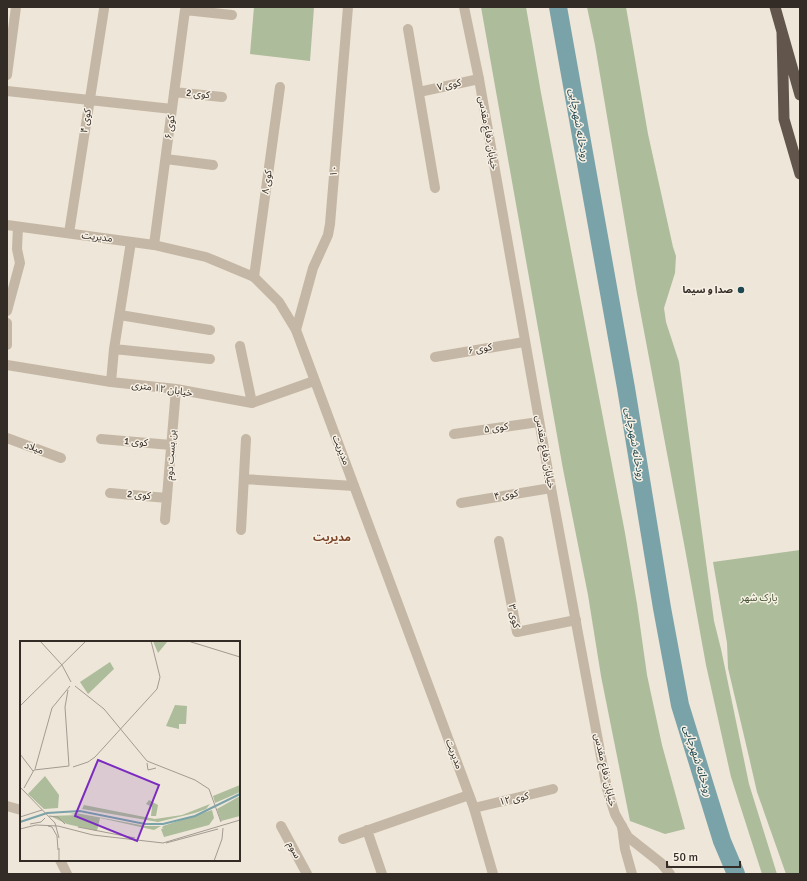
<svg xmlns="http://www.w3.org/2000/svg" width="807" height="881" viewBox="0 0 807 881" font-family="Signika,'Noto Sans Arabic',sans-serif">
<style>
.park{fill:#adbc9a}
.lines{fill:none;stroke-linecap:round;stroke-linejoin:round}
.river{stroke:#7aa2a9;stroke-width:18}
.minor{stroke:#c5b7a5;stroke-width:10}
.tertiary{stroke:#c5b7a5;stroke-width:10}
.trunk{stroke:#62554b;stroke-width:11}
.poi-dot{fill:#1f4750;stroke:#f7f0e4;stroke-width:1.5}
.labels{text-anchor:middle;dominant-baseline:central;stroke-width:3;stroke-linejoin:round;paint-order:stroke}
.street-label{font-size:10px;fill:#322b26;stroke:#f7f0e4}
.poi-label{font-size:10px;font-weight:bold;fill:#322b26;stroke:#f7f0e4;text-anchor:end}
.park-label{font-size:10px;fill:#3e4e2c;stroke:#f7f0e4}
.water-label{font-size:11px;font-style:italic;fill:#1f4750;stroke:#f7f0e4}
.neighbourhood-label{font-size:11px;font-weight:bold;fill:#7a4326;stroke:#f7f0e4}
.inset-river{fill:none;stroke:#7aa2a9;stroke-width:2}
.inset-road{fill:none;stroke:#a39b91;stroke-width:1}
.view{fill:#7b2cbf;fill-opacity:0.15;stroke:#7b2cbf;stroke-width:2}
.inset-edge{fill:none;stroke:#322b26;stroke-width:2}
</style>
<rect width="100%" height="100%" fill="#eee6d8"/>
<path class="park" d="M254,7H314L310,61L250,54Z
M481,7H526L541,93L625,533L637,604L647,675L662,745L685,829L665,834L630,821L601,676L588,595L563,469Z
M587,7H626L648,134L673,247L676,256L675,273L664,308L666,322L679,362L714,621L721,649L749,784L777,874H762L731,777L706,665L685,549L637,294L595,45Z
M800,550V874H786L757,792L749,757L728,668L727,643L713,562Z"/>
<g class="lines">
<path class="river" d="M558,7L626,388L662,608L680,705L722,841L736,874"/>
<path class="minor" d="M408,29L435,188
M7,75L16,7
M7,91L172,109
M174,92L222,97
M419,92L479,79
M166,159L213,165
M69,233L104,9
M154,245L185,10L232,15
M254,277L280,87
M7,311L20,263L17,249L18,227
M120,315L210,330
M7,323V345
M296,330L313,268L328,235L330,224L348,7
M240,346L252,403
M114,349L210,359
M435,357L524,342
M7,365L111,382L176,389L252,403L314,381
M111,382L114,349L131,242
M454,434L539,422
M7,438L61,458
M101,439L171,445
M244,479L354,486
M110,493L167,498
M461,503L551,488
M165,520L176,389
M241,530L246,439
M499,541L517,632L576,620
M7,806L21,810
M474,808L553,789
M281,826L307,874
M622,826L625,849L632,874
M367,830L382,874
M343,839L469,795
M60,860L67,874"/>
<path class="tertiary" d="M464,7L479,79L551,488L607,789L615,814L628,837L661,863L670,874
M7,225L154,245L206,257L254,277L279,302L296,330L350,475L474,808L493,874"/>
<path class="trunk" d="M775,7L800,95
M782,32L784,119L800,174"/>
</g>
<circle class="poi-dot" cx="741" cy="290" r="4"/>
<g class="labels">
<g class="street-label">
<text transform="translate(449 85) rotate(-12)">کوی ۷</text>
<text transform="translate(198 94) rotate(6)">کوی 2</text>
<text transform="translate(86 121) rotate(-81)">کوی ۴</text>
<text transform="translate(170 127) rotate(-82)">کوی ۶</text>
<text transform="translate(488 133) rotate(80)">خیابان دفاع مقدس</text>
<text transform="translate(334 171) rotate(-85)">۱۰</text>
<text transform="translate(267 182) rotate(-82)">کوی ۸</text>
<text transform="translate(97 237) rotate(7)">مدیریت</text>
<text transform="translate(480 349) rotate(-10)">کوی ۶</text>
<text transform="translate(162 389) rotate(8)">خیابان ۱۲ متری</text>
<text transform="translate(496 428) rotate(-8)">کوی ۵</text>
<text transform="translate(136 442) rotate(5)">کوی 1</text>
<text transform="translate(34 448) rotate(20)">میلاد</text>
<text transform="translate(341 450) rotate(69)">مدیریت</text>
<text transform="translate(545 452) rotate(80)">خیابان دفاع مقدس</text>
<text transform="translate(171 455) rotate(-86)">بن بست دوم</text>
<text transform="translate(139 495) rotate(5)">کوی 2</text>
<text transform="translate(506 495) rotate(-9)">کوی ۴</text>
<text transform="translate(514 616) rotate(78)">کوی ۳</text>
<text transform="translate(454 754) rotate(70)">مدیریت</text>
<text transform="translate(605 770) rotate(78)">خیابان دفاع مقدس</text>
<text transform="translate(514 799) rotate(-13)">کوی ۱۲</text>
<text transform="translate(294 850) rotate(62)">سوم</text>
</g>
<g class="poi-label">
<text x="733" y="290">صدا و سیما</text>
</g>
<g class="park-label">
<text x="759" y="598">پارک شهر</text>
</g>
<g class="water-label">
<text transform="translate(579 125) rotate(80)">رودخانه شهرچایی</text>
<text transform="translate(635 444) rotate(80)">رودخانه شهرچایی</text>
<text transform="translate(698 761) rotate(73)">رودخانه شهرچایی</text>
</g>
<g class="neighbourhood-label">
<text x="332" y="537">مدیریت</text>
</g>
</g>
<g transform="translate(20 641)">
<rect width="220" height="220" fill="#eee6d8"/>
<path d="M133,0H147V1L138,12ZM90,21L94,28L68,53L60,41ZM155,64L167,65L166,83H159V88L146,85ZM25,135L39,154L38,167L24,168L8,153ZM220,144V151L195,162L193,155ZM220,155V175L201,180L197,168ZM129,159L138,164L136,175H131L132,166L126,163ZM190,163L186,168L175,172L138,181L62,168L64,164L135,178L162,174ZM192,169L194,177L189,184L144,196L141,188L144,187H142L143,185ZM56,172L126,185H141L134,189L80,177L77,190L47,183L30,175L58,174L49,173Z" fill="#adbc9a"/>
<path class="inset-river" d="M0,181L27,172L60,170L125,183H143L175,175L220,153"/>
<path class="inset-road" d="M20,0L42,24L51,41M168,0L220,16M55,45L84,68L127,120L175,139L189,148L201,181M48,49L45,66L49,125M0,65L66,0M0,113L13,130M127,122L128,129L136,127M53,126L68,121L75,116L137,48L140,36L131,0M15,128L32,67L50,45M0,146L35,182L39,197M4,147L14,129L49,125M29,175L38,176L45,183M0,176L22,169M10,183L21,181L25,177M28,185L32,186L37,195L38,209M58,186L115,197M0,188L16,184L38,185L73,194L143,202L220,179M146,202L198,188M39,207V220M194,220L202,198L203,187"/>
<path class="view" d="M78,119L139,144L117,200L55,175Z"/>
<rect width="220" height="220" class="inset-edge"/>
</g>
<rect width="807" height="881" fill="none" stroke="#322b26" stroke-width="16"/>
<path d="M667 861v6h73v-6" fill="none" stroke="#322b26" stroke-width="2"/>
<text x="673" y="861" font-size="12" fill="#322b26" stroke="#f7f0e4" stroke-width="3" paint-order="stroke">50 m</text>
</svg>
